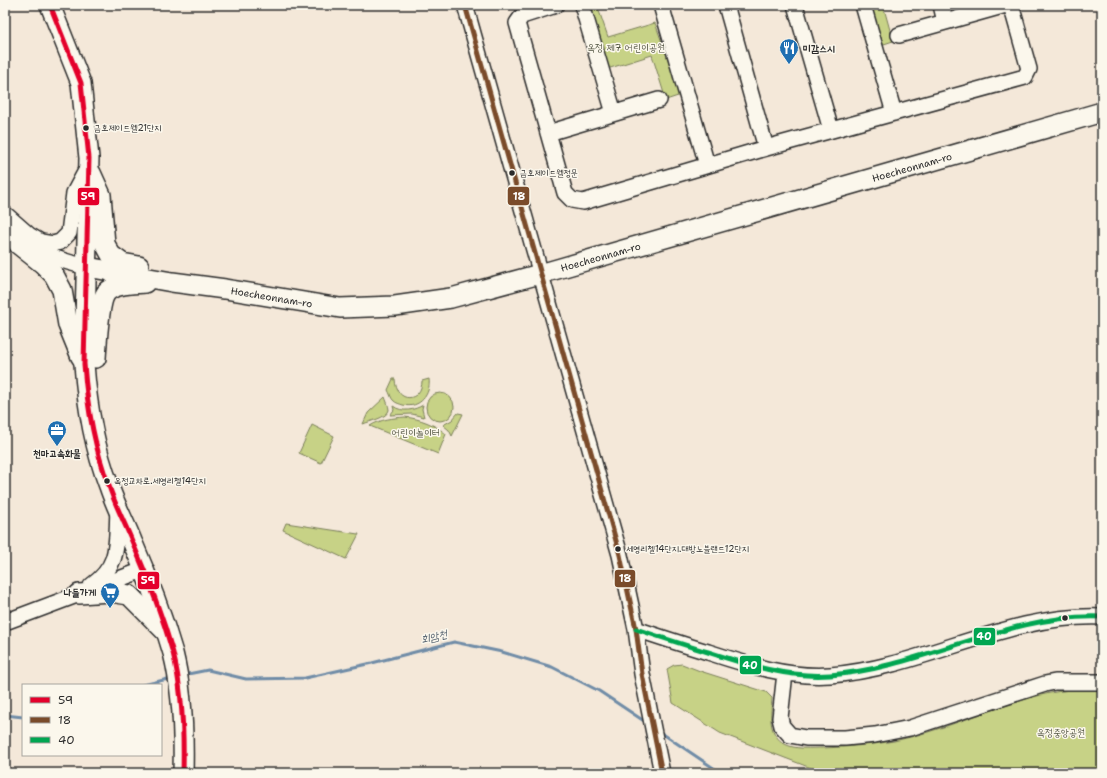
<svg xmlns="http://www.w3.org/2000/svg" width="1107" height="778" viewBox="0 0 1107 778" font-family="'Shantell Sans','Poor Story',sans-serif">
<style>
.green{fill:#c7d286;stroke:#797e58}
.lines{fill:none;stroke-linecap:round;stroke-linejoin:round}
.stream{stroke:#6f8ca7;stroke-width:3}
.minor-casing{stroke:#2b2b2b;stroke-width:18}
.major-casing{stroke:#2b2b2b;stroke-width:22}
.minor{stroke:#fbf7ec;stroke-width:15}
.major{stroke:#fbf7ec;stroke-width:19}
.bus-1-casing{stroke:#fbf7ec;stroke-width:8}
.bus-2-casing{stroke:#fbf7ec;stroke-width:8}
.bus-3-casing{stroke:#fbf7ec;stroke-width:8}
.bus-1{stroke:#e4002b;stroke-width:5}
.bus-2{stroke:#7a4b2a;stroke-width:5}
.bus-3{stroke:#00a651;stroke-width:5}
.bus-dot{fill:#2b2b2b;stroke:#fbf7ec;stroke-width:1.5}
.labels{text-anchor:middle;dominant-baseline:central;stroke-width:3;stroke-linejoin:round;paint-order:stroke}
.bus-label{font-size:9px;fill:#2b2b2b;stroke:#fbf7ec;text-anchor:start}
.park-label{font-size:10px;fill:#525542;stroke:#fbf7ec}
.poi-label{font-size:10px;font-weight:bold;fill:#2b2b2b;stroke:#fbf7ec;text-anchor:start}
.street-label{font-size:10px;fill:#2b2b2b;stroke:#fbf7ec}
.water-label{font-size:11px;font-style:italic;fill:#4d5b69;stroke:#fbf7ec}
.line-badge{stroke:#fbf7ec;stroke-width:1.5}
.badge-label{font-size:11px;text-anchor:middle;font-weight:bold;fill:#fff}
</style>
<rect width="100%" height="100%" fill="#f4e8d9"/>
<filter id="ink" filterUnits="userSpaceOnUse"><feTurbulence type="fractalNoise" baseFrequency=".025" numOctaves="2"/><feDisplacementMap in="SourceGraphic" scale="8" xChannelSelector="R" yChannelSelector="G"/><feConvolveMatrix kernelMatrix="1 2 1 2 8 2 1 2 1" color-interpolation-filters="sRGB"/></filter>
<g filter="url(#ink)">
<path class="green" d="M588,5H597L608,37L655,23L681,95L666,100L652,55L607,69Z
M869,5H883L893,41L881,45Z
M393,379H395C396,405 422,402 422,381L429,379C431,394 420,409 403,405C400,404 396,403 394,401C391,399 390,393 388,390Z
M426 407a14 14 0 1 1 28 0a14 14 0 1 1-28 0Z
M385,397C386,400 389,406 389,410C387,418 370,421 363,424L368,413Z
M423,405L422,409L424,417L412,414L390,415L394,410L393,406C402,413 415,410 423,405Z
M458,413L463,414L452,436L449,430L443,425L452,420Z
M405,417C421,419 434,424 446,434L438,454L370,426C381,419 393,418 405,417Z
M312,425L334,436L321,463L299,453Z
M286,523L358,534H359L346,559L283,530Z
M682,664L700,671L766,692L772,698C771,715 767,731 783,743C793,750 812,748 824,748C848,747 870,745 894,741C941,731 986,710 1033,697C1055,691 1079,688 1102,689V773H824L720,733L673,703L667,669L674,665Z"/>
<g class="lines">
<path class="stream" d="M183,675L208,670L246,679L305,678L372,663L454,642L502,652L552,667L599,691L647,723
M143,685L172,678
M5,715L23,717
M660,732L715,769L725,773"/>
<g class="minor-casing">
<path id="minor" d="M465,5L620,555L636,629L642,674L662,773
M556,5L522,16L517,23L565,193L572,200L583,202L766,148L1025,77L1029,69L1011,5
M582,5L614,113
M661,5L707,165
M726,5L766,148
M795,5L831,130
M863,5L894,113
M941,5L945,22
M899,35L1006,5
M548,133L659,100
M5,214L29,235L41,242L53,244L60,242L69,233L74,193L88,167
M30,245C47,257 67,262 87,267
M91,586C121,565 116,543 118,510
M5,622L143,570
M636,629C660,637 684,645 708,652C748,665 788,678 830,675C923,668 1007,613 1102,617
M785,673L780,718L782,726L790,735L806,738H845L875,735L910,728L1045,684L1055,682H1102"/>
</g>
<g class="major-casing">
<g id="major">
<path d="M50,5L81,83L89,158L84,364C87,405 94,447 109,486C115,505 125,523 132,541C148,578 162,615 173,653C183,692 184,733 183,773"/>
<path d="M91,173L101,195L105,244L111,255L122,263L139,266"/>
<path d="M5,224L19,245L43,264L54,275L62,290L68,325L81,357"/>
<path id="s1" d="M87,267L172,282L225,289L340,308L395,306L451,298L540,274L1102,112"/>
<path d="M96,358C97,344 99,302 106,293C114,283 134,284 145,283"/>
<path d="M79,594L110,592L129,595L166,632"/>
</g>
</g>
<use href="#minor" class="minor"/>
<use href="#major" class="major"/>
<g class="bus-1-casing">
<path id="bus-1" d="M50,5L81,83L89,158L84,364C87,405 94,447 109,486C115,505 125,523 132,541C148,578 162,615 173,653C183,692 184,733 183,773"/>
</g>
<g class="bus-2-casing">
<path id="bus-2" d="M465,5L620,555L636,629L642,674L662,773"/>
</g>
<g class="bus-3-casing">
<path id="bus-3" d="M636,629C660,637 684,645 708,652C748,665 788,678 830,675C923,668 1007,613 1102,617"/>
</g>
<use href="#bus-1" class="bus-1"/>
<use href="#bus-2" class="bus-2"/>
<use href="#bus-3" class="bus-3"/>
</g>
</g>
<defs>
<g id="restaurant-pin" transform="scale(1)"><path d="M0 17L-7.5 6A9.5 9.5 0 1 1 7.5 6Z" fill="#1f6fb2" stroke="#fbf7ec"/><path d="M-5-6h1v4h1v-4h1v4h1v-4h1v5L-1.5 .5V6h-2V.5L-5-1ZM5-6V6H3V1.5H1.5Q1.5-4 5-6Z" fill="#fff"/></g>
<g id="office-pin" transform="scale(1)"><path d="M0 17L-7.5 6A9.5 9.5 0 1 1 7.5 6Z" fill="#1f6fb2" stroke="#fbf7ec"/><path d="M-6-3h4V-5.5h4V-3h4V5H-6ZM-1-4.5V-3h2v-1.5ZM-6 0V1H6V0Z" fill="#fff"/></g>
<g id="supermarket-pin" transform="scale(1)"><path d="M0 17L-7.5 6A9.5 9.5 0 1 1 7.5 6Z" fill="#1f6fb2" stroke="#fbf7ec"/><path d="M-6-5.5h2.5l.6 2H6L4.5 2H-2.5L-4.4-4H-6ZM-1.5 3.2a1.3 1.3 0 1 0 .1 0ZM3 3.2a1.3 1.3 0 1 0 .1 0Z" fill="#fff"/></g>
</defs>
<g fill-rule="evenodd">
<use href="#restaurant-pin" x="789" y="48"/>
<use href="#office-pin" x="57" y="430"/>
<use href="#supermarket-pin" x="110" y="592"/>
</g>
<g class="bus-dot">
<circle cx="86" cy="128" r="3.5"/>
<circle cx="512" cy="173" r="3.5"/>
<circle cx="107" cy="481" r="3.5"/>
<circle cx="618" cy="549" r="3.5"/>
<circle cx="1065" cy="618" r="3.5"/>
</g>
<g class="labels">
<g class="bus-label">
<text x="94" y="128">금호제이드웰21단지</text>
<text x="520" y="173">금호제이드웰정문</text>
<text x="114" y="481">옥정교차로.세영리첼14단지</text>
<text x="626" y="549">세영리첼14단지.대방노블랜드12단지</text>
</g>
<g class="park-label">
<text x="626" y="47">옥정 제7 어린이공원</text>
<text x="416" y="432">어린이놀이터</text>
<text x="1061" y="732">옥정중앙공원</text>
</g>
<g class="poi-label">
<text x="803" y="48">미감스시</text>
<text x="57" y="453" text-anchor="middle">천마고속화물</text>
<text x="96" y="592" text-anchor="end">나들가게</text>
</g>
<g class="street-label">
<text stroke="none"><textPath href="#s1" startOffset="847">Hoecheonnam-ro</textPath></text>
<text stroke="none"><textPath href="#s1" startOffset="523">Hoecheonnam-ro</textPath></text>
<text stroke="none"><textPath href="#s1" startOffset="187">Hoecheonnam-ro</textPath></text>
</g>
<g class="water-label">
<text transform="translate(434 637) rotate(-14)">회암천</text>
</g>
</g>
<g class="line-badge">
<rect x="507" y="186" width="23" height="20" rx="4" fill="#7a4b2a"/>
<rect x="77" y="187" width="23" height="19" rx="4" fill="#e4002b"/>
<rect x="614" y="569" width="22" height="19" rx="4" fill="#7a4b2a"/>
<rect x="137" y="571" width="23" height="19" rx="4" fill="#e4002b"/>
<rect x="973" y="627" width="23" height="19" rx="4" fill="#00a651"/>
<rect x="739" y="655" width="23" height="20" rx="4" fill="#00a651"/>
</g>
<g class="badge-label">
<text x="519" y="200">18</text>
<text x="88" y="200">59</text>
<text x="625" y="582">18</text>
<text x="148" y="584">59</text>
<text x="984" y="640">40</text>
<text x="750" y="669">40</text>
</g>
<rect width="1107" height="778" fill="none" stroke="#fbf7ec" stroke-width="20"/>
<rect x="10" y="10" width="1087" height="758" fill="none" stroke="#2b2b2b" stroke-width="1.5" filter="url(#ink)"/>
<rect x="22" y="684" width="140" height="72" fill="#fbf7ec" stroke="#a8a59f"/>
<rect x="30" y="697" width="20" height="6" fill="#e4002b" stroke="#a8a59f"/>
<text x="58" y="704" font-size="12" fill="#2b2b2b">59</text>
<rect x="30" y="717" width="20" height="6" fill="#7a4b2a" stroke="#a8a59f"/>
<text x="58" y="724" font-size="12" fill="#2b2b2b">18</text>
<rect x="30" y="737" width="20" height="6" fill="#00a651" stroke="#a8a59f"/>
<text x="58" y="744" font-size="12" fill="#2b2b2b">40</text>
</svg>
